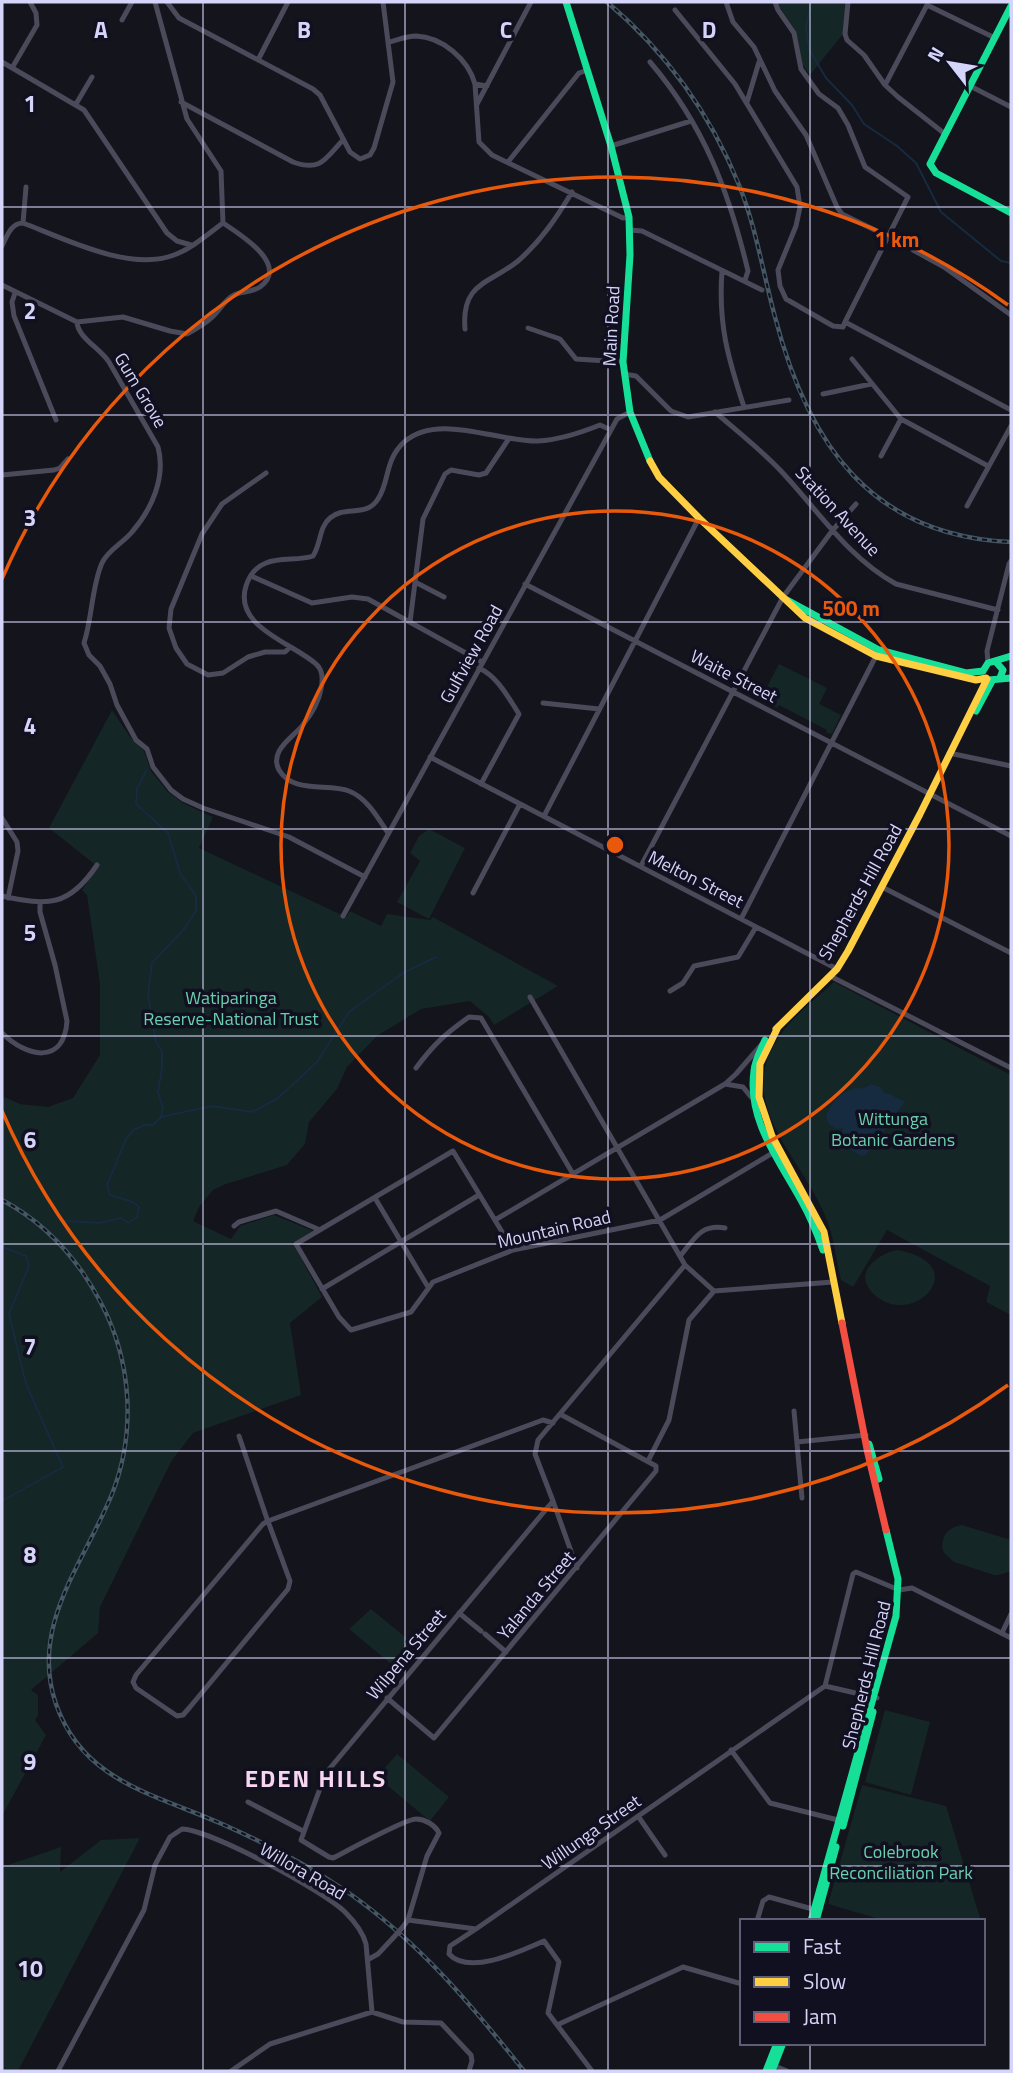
<svg xmlns="http://www.w3.org/2000/svg" width="1013" height="2073" viewBox="0 0 1013 2073" font-family="'Titillium Web',sans-serif">
<style>
.green{fill:#142625}
.water{fill:#162a40}
.lines{fill:none;stroke-linecap:round;stroke-linejoin:round}
.stream{stroke:#162a40;stroke-width:2}
.street{stroke:#4a4a5b;stroke-width:5}
.fast{stroke:#16e098;stroke-width:7}
.slow{stroke:#ffcf43;stroke-width:7}
.jam{stroke:#f24e42;stroke-width:7}
.rail-casing{stroke:#445762;stroke-width:4.5}
.rail{stroke:#111020;stroke-width:2;stroke-dasharray:5;stroke-linecap:butt}
.street-bridge{stroke:#4a4a5b;stroke-width:5}
.grid{fill:none;stroke:#d5d4f9;stroke-width:2;stroke-opacity:0.55}
.ring{fill:none;stroke:#e8590c;stroke-width:3.5}
.labels{text-anchor:middle;dominant-baseline:central;stroke-width:7;stroke-linejoin:round;paint-order:stroke}
.street-label{font-size:18px;fill:#d5d4f9;stroke:#111020}
.park-label{font-size:18px;fill:#6bcfad;stroke:#111020}
.district-label{font-size:24px;font-weight:bold;letter-spacing:2px;fill:#f9d6f0;stroke:#111020}
.grid-label{font-size:23px;text-anchor:middle;font-weight:bold;fill:#d5d4f9;stroke:#111020;stroke-width:7;stroke-linejoin:round;paint-order:stroke}
.centre{fill:#e8590c;stroke:#111020;stroke-width:3.5}
.ring-label{font-size:21px;text-anchor:middle;font-weight:bold;fill:#e8590c;stroke:#111020;stroke-width:7;stroke-linejoin:round;paint-order:stroke}
</style>
<rect width="100%" height="100%" fill="#14141c"/>
<path class="green" d="M778,2L846,3L843,34L810,75L802,64L796,31L778,5Z
M779,664L827,688L819,704L841,715L832,734L826,733L827,730L779,705L777,708L760,700Z
M112,710L130,737L144,751L151,771L168,792L183,803L213,817L199,848L346,917L350,911L381,926L387,914L430,920L433,917L558,986L494,1025L489,1017L470,1001L421,1009L377,1036L347,1067L337,1089L309,1122L305,1144L287,1165L226,1184L213,1190L199,1207L193,1221L231,1239L240,1226L274,1215L313,1231L293,1243L322,1297L290,1323L301,1395L193,1433L172,1460L100,1607L98,1633L31,1690L38,1695V1716L35,1720L46,1735L2,1816V1096L20,1104L48,1107L73,1098L100,1055V984L87,895L82,890L98,867L49,828Z
M429,829L465,848L429,919L397,902L420,861L410,853L419,836Z
M834,982L1011,1075V1315L986,1302L990,1286L887,1230L853,1287L841,1280C836,1260 834,1237 826,1218C801,1154 728,1101 784,1030C798,1012 818,997 834,982Z
M897,1250C979,1264 908,1336 870,1290C854,1270 881,1253 897,1250Z
M962,1525L1011,1540V1571L999,1575H994L954,1562L944,1553L942,1547C943,1534 948,1527 962,1525Z
M371,1609L421,1650L402,1673L349,1629Z
M885,1710L930,1722L911,1795L865,1782Z
M397,1754L449,1797L430,1821L377,1777Z
M862,1785L946,1806L981,1921H886L828,1904Z
M140,1838L18,2071H2V1867L61,1847L60,1872L101,1840Z"/>
<path class="water" d="M872,1084L880,1087L884,1093L890,1094L905,1102L866,1155L861,1156L838,1142L843,1128L836,1129L828,1123L826,1115C835,1099 839,1093 858,1087L861,1089Z"/>
<g class="lines">
<path class="stream" d="M811,2L806,28L809,49L826,78L852,105L864,124L897,146L916,163L941,212L1001,261L1011,263
M161,1117L212,1106L252,1112L277,1099L317,1062L349,1012L403,973L436,957
M65,1221L100,1223L121,1218L128,1223L137,1217L139,1207L133,1202L110,1195L107,1185L126,1139L134,1130L144,1125H153L161,1117L163,1108L158,1092L162,1068V1051L156,1042L148,995L152,963L185,928L196,911V896L180,873L168,833L136,804L137,789L146,771
M2,1242L5,1248L26,1256L29,1266L9,1314L26,1384L63,1467L2,1501"/>
<path class="street" d="M167,2L179,18L313,89L320,95L350,152L360,159L370,155L374,148L393,82L383,2
M726,2L733,22L754,47L775,91L806,135L837,207L842,214L889,237
M775,2L778,10L794,33L801,69L819,94L838,108L848,125L865,167L908,197L845,322
M848,2L845,34L847,40L864,55L885,85L898,97L945,134
M927,5L995,38
M675,10L735,84L797,187L800,207L796,226L778,270L780,286L786,299L833,326L843,327L845,322L1011,410
M122,20L132,2
M389,42C397,40 407,36 416,36C442,37 468,59 475,84L487,86
M258,60L288,2
M2,62L84,110L167,233L177,241L191,245
M650,62C704,125 729,192 748,271L745,280
M12,68L37,25L36,13L30,2
M475,84L479,142L492,155L623,218L629,217
M885,85L927,5
M970,86L1011,107
M181,102L293,162C321,172 325,159 343,140
M747,102L759,62
M76,104L92,77
M477,104L531,2
M611,146L691,121
M508,162L579,73L588,70
M23,223L26,187
M630,230L642,231L762,290
M2,246C7,236 11,223 23,223C65,239 130,272 174,255C191,249 208,234 223,223
M913,250L944,267L1011,315
M722,271C718,324 728,358 744,407
M2,285L77,322L123,317L170,331L187,334C195,329 203,325 210,319C219,312 224,300 234,295C242,291 251,293 260,287C290,265 241,235 223,223L221,171L187,119L155,2
M15,293L12,302L14,316L56,420
M77,322C78,338 100,348 109,362L158,447C166,477 152,509 132,532C123,543 108,550 102,563C92,585 92,619 84,643L89,655L100,666L110,684L117,705L136,740L147,749L153,767L171,790L183,799L203,808L289,837L365,877
M528,328L560,339L576,359L623,362
M465,329C461,282 490,284 518,261C541,241 557,217 572,192
M852,359L901,419L988,466
M624,374L636,376L671,411L688,417L789,400
M823,394L871,384
M715,412C737,431 760,449 780,470C818,510 847,557 896,584L998,610
M881,456L901,419
M266,473L222,504L202,534L171,609L169,628L176,648L187,664L208,675L223,673L248,657L265,652H285L290,647
M2,475L54,470L60,468L68,459
M967,506L1011,426
M251,576L312,603L352,597L368,599L482,662
M415,582L444,597
M525,584L1011,836
M410,622L423,519L445,474L451,470L479,475L486,473L508,440
M988,663L987,651L1009,564L1011,561
M479,668C498,677 508,697 519,714L481,784
M543,703L599,709
M949,753L1011,766
M430,757L837,969
M544,816L699,518
M2,818L17,842L18,851L8,898
M388,833C378,818 367,798 349,791C328,783 293,794 279,770C269,751 292,738 302,726C310,716 319,701 321,689C323,680 323,670 316,664C293,643 233,627 246,586C249,576 256,567 266,563C280,557 299,561 313,556C321,544 319,527 330,518C345,505 366,518 378,499C390,481 384,461 404,442C438,412 497,442 538,441C560,440 580,433 600,425L611,430
M641,866L783,597L832,531L856,504
M882,887L1011,953
M473,893L520,804
M2,896C48,906 69,907 97,865
M343,916L611,430L617,419L630,412
M741,919L877,654
M830,976L1011,1068
M670,991L683,983L694,966L738,957L756,927
M2,1033C26,1057 64,1066 67,1021L55,965L40,912V903
M416,1068C434,1044 445,1034 469,1017L481,1018L573,1174
M725,1084L743,1087L751,1097
M375,1198L428,1287
M495,1220L725,1084L736,1074L762,1044
M234,1226L239,1222L276,1211L320,1230
M513,1250L453,1151L296,1244L339,1317L351,1330L411,1312L433,1282L513,1250L660,1220L776,1151
M681,1255C695,1238 701,1224 725,1228
M685,1265L714,1291
M322,1289L479,1195
M794,1411L802,1498
M239,1436L267,1519L269,1524L290,1581L288,1589L190,1707L183,1715L177,1716L136,1688L133,1682L136,1675L263,1524L268,1521L543,1420L553,1423
M797,1442L866,1435
M648,1461L669,1420L689,1320L714,1291L833,1282
M553,1501L577,1568
M459,1613L481,1631
M1002,1633L1011,1614
M485,1634L506,1652
M825,1686L853,1574L856,1572L899,1590L912,1588L1011,1638
M825,1686L877,1698
M387,1698L434,1738L656,1471V1466L560,1414
M731,1750L770,1803L842,1821
M248,1802L303,1831
M638,1816L665,1855
M408,1920L427,1856L439,1833C435,1825 425,1819 416,1819C405,1819 347,1851 333,1858L329,1857L301,1840L325,1775L331,1767L553,1501L535,1454L538,1440L685,1265L530,997
M757,1921L763,1901L769,1897L816,1910
M402,1928L408,1920L476,1929L825,1686
M476,1929L450,1946L449,1954C469,1976 521,1951 544,1941L559,1962L548,2013L592,2071
M369,1959L378,1954L393,1938
M557,2025L683,1967L742,1984
M775,2066L787,2071
M58,2071L144,1910L155,1865L170,1837L182,1829C211,1830 324,1891 345,1912C354,1921 363,1932 366,1944L372,2012L403,2022L441,2023L471,2055L472,2061L469,2071
M231,2071L270,2044L372,2012"/>
<path class="fast" d="M566,2L611,146L629,217L630,255L623,362L630,412L650,461
M1011,6L930,164L936,173L1011,213
M787,600L879,650L966,673L983,671
M996,662L1003,670L1000,678
M983,671L988,663L1011,656
M989,680L1011,678
M976,711L992,681
M765,1040C761,1050 755,1060 754,1071C747,1120 779,1160 801,1200C810,1216 817,1233 823,1250
M869,1444L879,1479
M843,1826L873,1712
M811,1921L896,1616L898,1579L886,1530
M816,1921L836,1847
M766,2071L777,2043
M772,2071L783,2043"/>
<path class="slow" d="M650,461L659,477L699,518L805,618L876,656L976,680L986,678
M778,1027L760,1064L759,1097L772,1136L824,1232L842,1323
M776,1029L837,969L848,951L920,814L987,679"/>
<path class="jam" d="M842,1323L868,1454L886,1530"/>
<g class="rail-casing">
<path id="rail" d="M607,2C666,52 710,113 739,185C756,227 763,273 775,317C808,444 871,536 1011,542
M2,1200C47,1224 79,1260 102,1305C132,1363 136,1433 112,1494C84,1563 29,1626 56,1704C83,1782 155,1794 222,1824C265,1843 307,1865 346,1891C418,1941 470,2003 524,2071"/>
</g>
<use href="#rail" class="rail"/>
<path class="street-bridge" d="M393,1938L402,1928"/>
</g>
<path class="grid" d="M203,2V2071M405,2V2071M608,2V2071M810,2V1921M2,207H1011M2,415H1011M2,622H1011M2,829H1011M2,1036H1011M2,1244H1011M2,1451H1011M2,1658H1011M2,1866H1011M810,2043V2071"/>
<g class="ring">
<circle cx="615" cy="845" r="334"/>
<path d="M1008 1385A668 668 0 0 1 2 1111M2 579A668 668 0 0 1 1008 305"/>
</g>
<g class="labels">
<g class="street-label">
<text transform="translate(611 326) rotate(-87)">Main Road</text>
<text transform="translate(141 390) rotate(59)">Gum Grove</text>
<text transform="translate(838 511) rotate(47)">Station Avenue</text>
<text transform="translate(471 654) rotate(-61)">Gulfview Road</text>
<text transform="translate(734 676) rotate(27)">Waite Street</text>
<text transform="translate(696 879) rotate(27)">Melton Street</text>
<text transform="translate(860 892) rotate(-61)">Shepherds Hill Road</text>
<text transform="translate(554 1229) rotate(-13)">Mountain Road</text>
<text transform="translate(536 1595) rotate(-50)">Yalanda Street</text>
<text transform="translate(406 1654) rotate(-50)">Wilpena Street</text>
<text transform="translate(866 1675) rotate(-76)">Shepherds Hill Road</text>
<text transform="translate(591 1832) rotate(-35)">Willunga Street</text>
<text transform="translate(303 1871) rotate(30)">Willora Road</text>
</g>
<g class="park-label">
<text x="231" y="997">Watiparinga<tspan x="231" dy="21">Reserve-National Trust</tspan></text>
<text x="893" y="1118">Wittunga<tspan x="893" dy="21">Botanic Gardens</tspan></text>
<text x="901" y="1851">Colebrook<tspan x="901" dy="21">Reconciliation Park</tspan></text>
</g>
<g class="district-label">
<text x="316" y="1778">EDEN HILLS</text>
</g>
</g>
<g class="grid-label">
<text x="101" y="38">A</text>
<text x="304" y="38">B</text>
<text x="506" y="38">C</text>
<text x="709" y="38">D</text>
<text x="30" y="112">1</text>
<text x="30" y="319">2</text>
<text x="30" y="526">3</text>
<text x="30" y="734">4</text>
<text x="30" y="941">5</text>
<text x="30" y="1148">6</text>
<text x="30" y="1355">7</text>
<text x="30" y="1563">8</text>
<text x="30" y="1770">9</text>
<text x="30" y="1977">10</text>
</g>
<circle cx="615" cy="845" r="10" class="centre"/>
<g class="ring-label">
<text x="897" y="247">1 km</text>
<text x="851" y="616">500 m</text>
</g>
<rect width="1013" height="2073" fill="none" stroke="#d5d4f9" stroke-width="7"/>
<rect x="740" y="1919" width="245" height="126" fill="#111020" stroke="#5f5e77" stroke-width="2"/>
<rect x="754" y="1942" width="35" height="10" fill="#16e098" stroke="#5f5e77" stroke-width="2"/>
<text x="803" y="1954" font-size="21" fill="#d5d4f9">Fast</text>
<rect x="754" y="1977" width="35" height="10" fill="#ffcf43" stroke="#5f5e77" stroke-width="2"/>
<text x="803" y="1989" font-size="21" fill="#d5d4f9">Slow</text>
<rect x="754" y="2012" width="35" height="10" fill="#f24e42" stroke="#5f5e77" stroke-width="2"/>
<text x="803" y="2024" font-size="21" fill="#d5d4f9">Jam</text>
<g transform="translate(950 63) rotate(301)" stroke="#111020" stroke-width="5" paint-order="stroke">
<path d="M0-5L12 26L0 18L-12 26Z" fill="#d5d4f9"/>
<text y="-10" font-size="19" font-weight="bold" text-anchor="middle" fill="#d5d4f9">N</text>
</g>
</svg>
